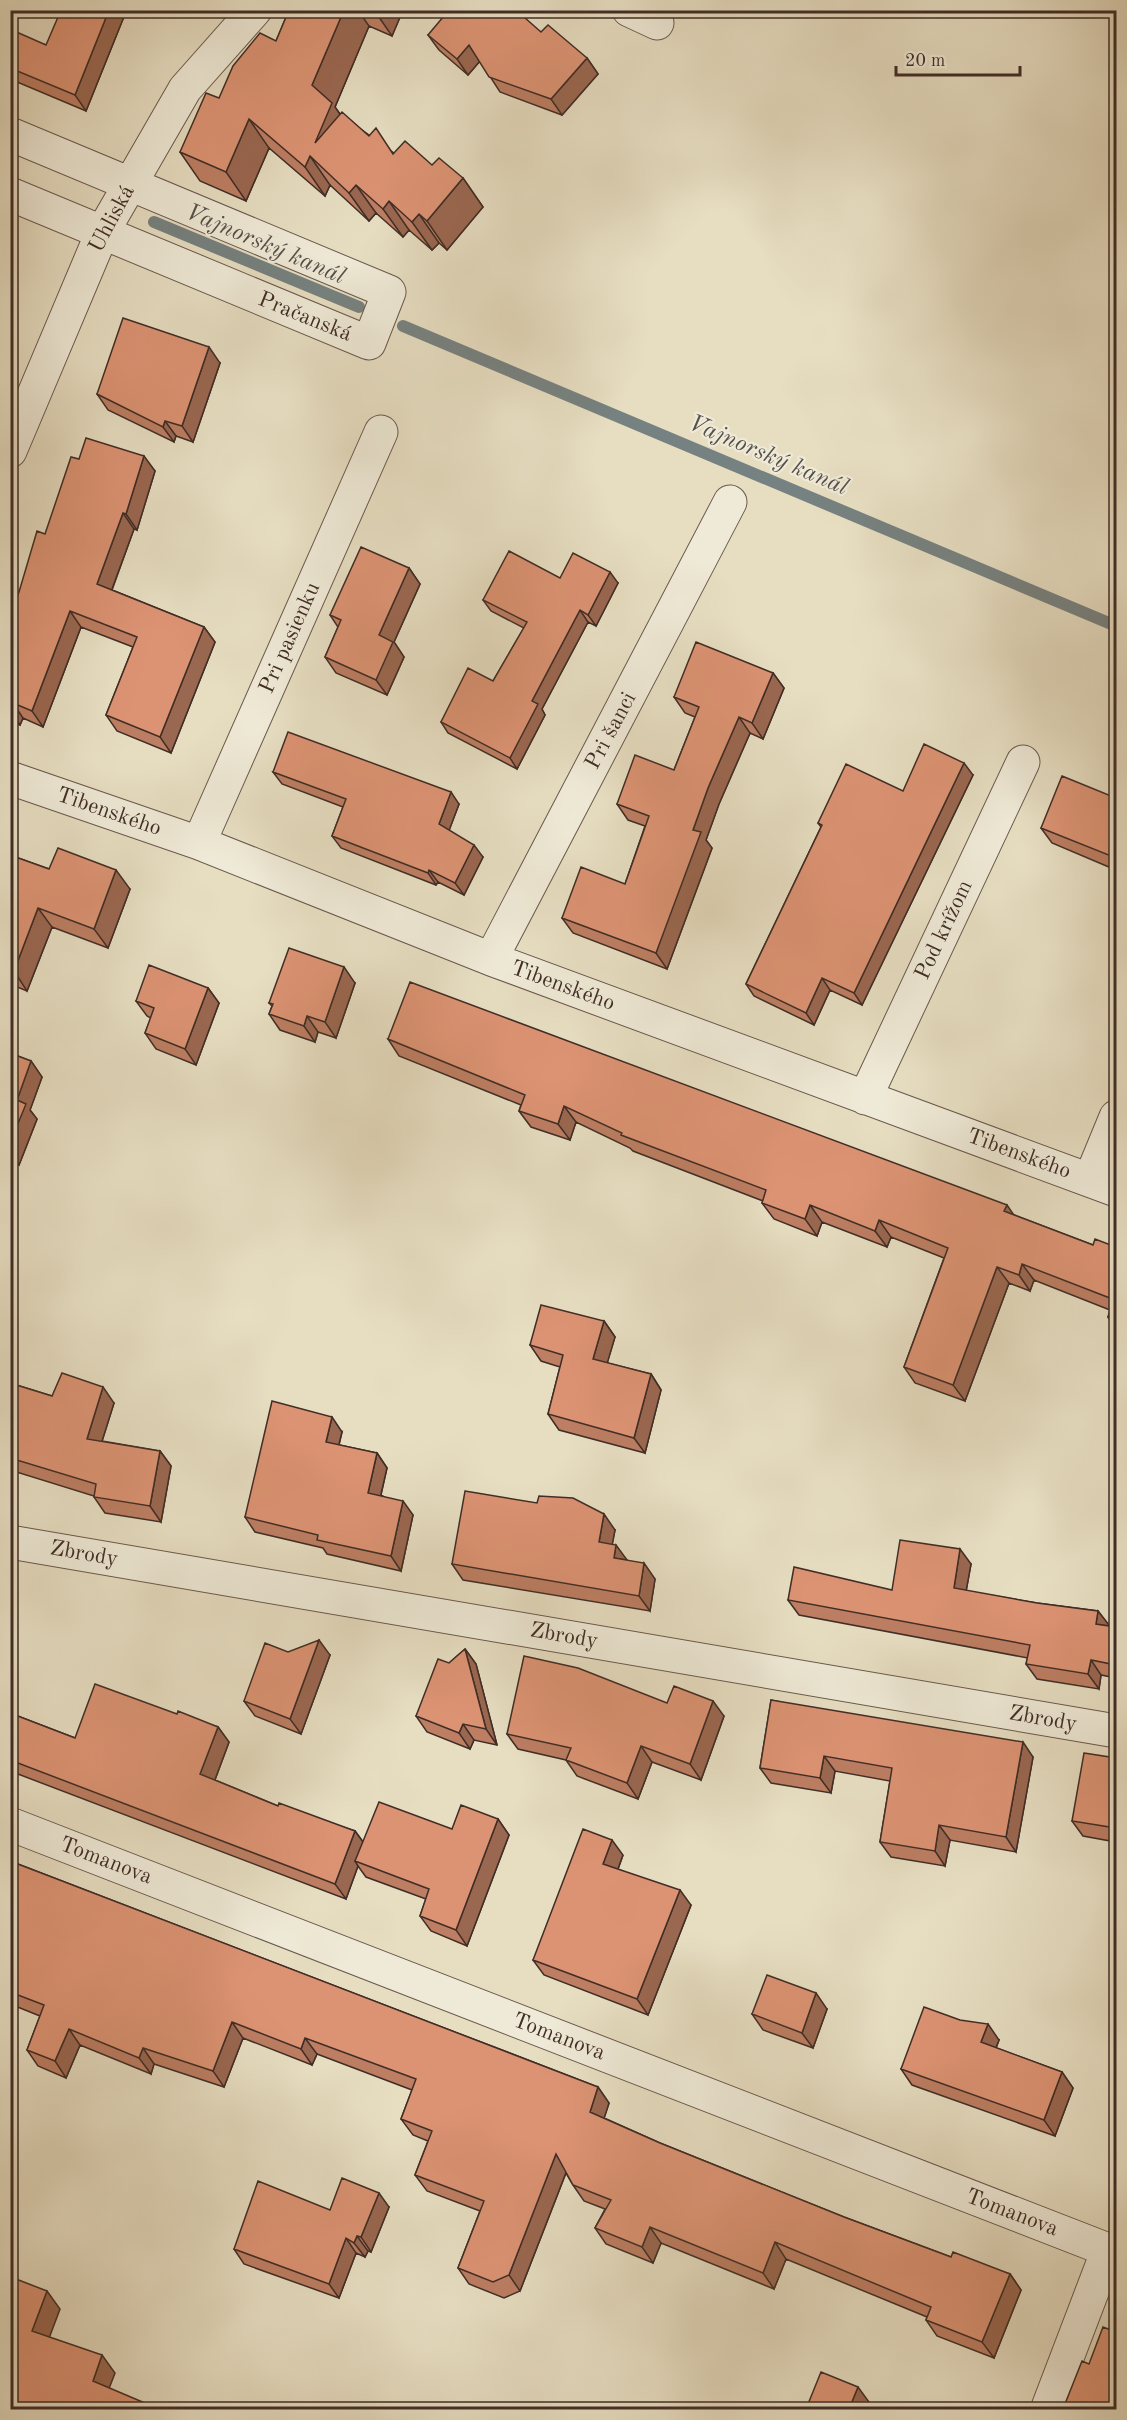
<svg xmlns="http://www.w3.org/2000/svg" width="1127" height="2420" viewBox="0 0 1127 2420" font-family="'Old Standard TT',serif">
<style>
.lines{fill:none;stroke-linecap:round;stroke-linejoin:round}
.stream{stroke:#768281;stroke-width:12}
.minor-casing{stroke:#6a594d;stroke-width:35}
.minor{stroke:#efead7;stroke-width:33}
.wall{fill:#bd7e63;stroke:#402d26;stroke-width:1.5}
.shaded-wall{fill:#9a6750;stroke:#402d26;stroke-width:1.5}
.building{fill:#dc9373;stroke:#402d26;stroke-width:1.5}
.labels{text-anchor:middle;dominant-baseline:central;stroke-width:4.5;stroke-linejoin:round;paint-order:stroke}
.street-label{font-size:22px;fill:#402d26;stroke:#efead7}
.water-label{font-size:24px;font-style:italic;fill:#56504c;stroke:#efead7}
</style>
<rect width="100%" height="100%" fill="#e7dec2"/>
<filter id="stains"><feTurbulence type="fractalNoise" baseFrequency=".00333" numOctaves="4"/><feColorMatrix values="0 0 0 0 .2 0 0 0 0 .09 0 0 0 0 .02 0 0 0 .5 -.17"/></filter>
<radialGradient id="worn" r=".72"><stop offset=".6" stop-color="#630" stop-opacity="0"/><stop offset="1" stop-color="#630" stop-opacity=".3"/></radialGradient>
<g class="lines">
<path class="stream" d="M154,222L359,307
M403,326L1116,626"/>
<g class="minor-casing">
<path id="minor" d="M629,10L657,23
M10,134L389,292L369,343L10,194
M10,451L102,233L185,89L255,10
M10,778L199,843L491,959L1116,1190
M199,843L381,432
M491,959L730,502
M865,1098L1023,762
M1090,1180L1116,1117
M10,1542L1116,1731
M10,1824L1108,2250L1047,2410"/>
</g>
<use href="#minor" class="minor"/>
</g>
<path class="wall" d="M289,10H403L392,36L369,26L335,107L340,114L394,153L432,165L463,178L483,207L447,250L439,243L432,250L409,230L403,237L376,213L369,221L330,185L325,196L269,148L246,201L200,181L180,152L219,98L276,41Z
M125,14L86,111L10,79V33L46,45Z
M507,16L541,32L587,58L598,74L562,115L500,92L480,61L468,75L439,50L428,35Z
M220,363L193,442L176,436L174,442L108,410L97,394Z
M79,459L155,471L137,530L134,529L112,590L204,627L215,642L171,753L117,731L106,715L133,647L81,627L43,727L23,718L20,725L10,721V614L19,592Z
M409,568L420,584L394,642L404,657L387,695L336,673L325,657L338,627L330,615Z
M560,578L618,583L596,626L588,622L542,709L545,715L517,769L448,733L441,722L493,681L524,628L491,611L483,600Z
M773,673L784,688L763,739L750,733L719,804L706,840L712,848L667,969L573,933L562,918L625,884L645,826L628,820L617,804L674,770L695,717L685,713L674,697Z
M273,772L459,804L449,830L483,857L464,895L438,882L436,885L341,848L332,836L343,807L282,784Z
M973,775L862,1005L830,990L814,1025L754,996L746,984L821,827L818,823L903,791Z
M1116,798V870L1052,843L1041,828Z
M10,855L49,869L130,889L108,948L52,927L27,991L10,984Z
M355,983L336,1038L318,1032L315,1042L280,1030L269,1014L272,1006L269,1003Z
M208,988L219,1003L196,1065L156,1049L145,1033L151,1018L147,1016L136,1001Z
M388,1039L1014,1215L1093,1245L1116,1247V1329L1108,1317L1110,1310L1034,1280L1030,1291L1009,1283L965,1401L915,1383L904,1367L944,1258L891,1237L887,1247L822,1222L817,1236L774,1219L762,1203L763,1201L633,1151L630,1148L576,1122L570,1140L531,1127L519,1111L521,1105L399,1056Z
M10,1053L31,1061L42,1077L30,1110L37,1119L19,1165L10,1162Z
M604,1321L615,1337L607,1363L651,1374L661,1390L645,1453L559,1430L548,1414L560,1367L541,1361L530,1345Z
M10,1383L52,1396L114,1403L102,1441L160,1451L171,1466L161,1522L105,1513L94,1497V1496L10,1470Z
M342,1432L339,1445L377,1453L387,1468L381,1495L413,1515L401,1571L327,1554L323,1548L255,1532L245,1517Z
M615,1530L612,1544L627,1560L655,1579L650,1611L463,1580L452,1564Z
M971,1564L966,1591L1037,1603L1098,1611L1109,1626L1116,1627V1678L1101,1675L1099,1689L1037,1679L1026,1664L1028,1658L799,1615L788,1600L892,1590Z
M465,1649L476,1664L497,1745L474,1740L470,1749L427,1732L416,1716L449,1663Z
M288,1652L330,1655L301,1734L255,1716L244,1701Z
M771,1700L1033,1757L1016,1852L950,1840L945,1866L891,1857L880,1842L890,1781L835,1771L831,1793L771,1783L760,1768Z
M667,1703L724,1716L701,1780L652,1762L638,1799L577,1776L566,1760L518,1749L507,1734Z
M10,1713L75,1738L177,1714L218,1727L229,1742L215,1780L278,1806L355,1831L363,1842L452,1829L498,1819L509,1835L467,1946L431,1931L420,1916L426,1899L366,1877L358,1866L346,1899L10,1771Z
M1116,1759V1842L1083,1836L1072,1821Z
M623,1855L618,1869L691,1905L648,2015L544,1975L533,1960Z
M10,1861L598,2087L609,2103L604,2118L660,2143L844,2217L951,2257L1010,2274L1021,2290L994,2358L937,2336L926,2320L927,2317L786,2259L774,2289L661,2243L653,2263L606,2244L595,2228L605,2209L584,2201L573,2185L566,2173L520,2291L504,2298L469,2284L458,2268L480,2211L427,2191L415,2175L428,2141L413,2135L401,2119L412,2090L317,2054L312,2065L243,2038L224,2087L154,2064L151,2074L80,2045L66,2078L38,2066L27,2050L40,2016L10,2004Z
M827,2009L813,2048L763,2030L752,2014Z
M999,2040L996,2048L1062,2072L1073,2088L1055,2136L912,2085L901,2069Z
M389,2207L371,2252L368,2251L365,2257L356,2253L339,2298L244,2264L234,2249L330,2210Z"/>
<path class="shaded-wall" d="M109,10H122L125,14L86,111L75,95Z
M344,10H358L369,26L335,107L352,132L315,143L312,85Z
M374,10H403L392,36Z
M469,45L480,61L468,75L457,59Z
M587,58L598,74L562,115L551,99Z
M249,119L269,148L246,201L226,172Z
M310,156L330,185L325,196L305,167Z
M463,178L483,207L447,250L427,221Z
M356,185L376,213L369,221L349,193Z
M389,201L409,230L403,237L383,209Z
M419,214L439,243L432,250L412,222Z
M209,347L220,363L193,442L182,426Z
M165,421L176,436L174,442L163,427Z
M144,456L155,471L137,530L126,514Z
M123,513L134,529L108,600L97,584Z
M409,568L420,584L394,642L404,657L387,695L376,680L379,635Z
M610,572L618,583L596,626L588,615Z
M580,610L588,622L542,709L545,715L517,769L510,758L532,701Z
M70,611L81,627L43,727L32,711Z
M204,627L215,642L171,753L160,737Z
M773,673L784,688L763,739L752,723Z
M13,703L23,718L20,725L10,711V707Z
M739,717L750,733L719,804L706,840L712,848L667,969L656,953L693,830L708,788Z
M964,763L973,775L862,1005L854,993Z
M451,792L459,804L447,836L439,824Z
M474,845L483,857L464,895L455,883Z
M116,870L130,889L108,948L94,929Z
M429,870L438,882L436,885L428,873Z
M38,908L52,927L27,991L14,971Z
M344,967L355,983L336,1038L325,1022Z
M822,978L830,990L814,1025L806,1013Z
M208,988L219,1003L196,1065L185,1049Z
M307,1016L318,1032L315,1042L304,1026Z
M31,1061L42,1077L30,1110L37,1119L19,1165L10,1153V1143L17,1100Z
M564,1106L576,1122L570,1140L558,1124Z
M810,1205L822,1222L817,1236L805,1219Z
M1007,1205L1018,1221L1004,1211Z
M879,1220L891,1237L887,1247L875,1231Z
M1022,1264L1034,1280L1030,1291L1019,1275Z
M997,1267L1009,1283L965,1401L953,1385Z
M604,1321L615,1337L604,1374L593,1359Z
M651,1374L661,1390L645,1453L634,1438Z
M103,1387L114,1403L98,1454L87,1439Z
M332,1417L342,1432L336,1456L326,1442Z
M160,1451L171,1466L161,1522L150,1506Z
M377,1453L387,1468L378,1507L368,1493Z
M403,1501L413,1515L401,1571L391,1556Z
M604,1514L615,1530L610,1557L599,1542Z
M616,1545L627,1560L614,1558Z
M960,1549L971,1564L964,1603L954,1588Z
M644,1563L655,1579L650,1611L639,1596Z
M1098,1611L1109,1625L1107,1639L1096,1624Z
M319,1640L330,1655L301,1734L290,1719Z
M465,1649L476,1664L497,1745L486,1729Z
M1091,1660L1101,1675L1099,1689L1088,1674Z
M713,1701L724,1716L701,1780L690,1764Z
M463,1724L474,1740L470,1749L459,1733Z
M218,1727L229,1742L211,1790L200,1774Z
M1023,1742L1033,1757L1016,1852L1006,1837Z
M641,1746L652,1762L638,1799L627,1783Z
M824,1756L835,1771L831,1793L820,1778Z
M1116,1758V1775L1114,1771Z
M498,1819L509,1835L467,1946L456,1930Z
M939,1825L950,1840L945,1866L935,1851Z
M355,1831L366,1846L355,1861L358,1866L346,1899L335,1884Z
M612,1840L623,1855L614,1880L603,1864Z
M680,1890L691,1905L648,2015L637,1999Z
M816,1993L827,2009L813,2048L802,2033Z
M232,2022L243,2038L224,2087L213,2071Z
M988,2024L999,2040L992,2058L981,2042Z
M69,2029L80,2045L66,2078L55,2061Z
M305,2038L317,2054L312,2065L301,2049Z
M143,2048L154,2064L151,2074L139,2058Z
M1062,2072L1073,2088L1055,2136L1044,2120Z
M598,2087L609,2103L601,2128L590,2112Z
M556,2154L567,2170L520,2291L509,2275Z
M379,2193L389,2207L371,2252L361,2237Z
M650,2227L661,2243L653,2263L642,2247Z
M357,2236L368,2251L365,2257L354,2243Z
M346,2238L356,2253L339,2298L329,2284Z
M775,2242L786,2259L774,2289L763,2273Z
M1010,2274L1021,2290L994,2358L982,2342Z
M47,2291L60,2309L45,2349L32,2331Z
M102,2355L115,2373L105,2399L93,2381Z
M858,2387L869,2402L866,2409H849Z"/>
<path class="building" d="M61,10H109L75,95L10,68V33L12,30L46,45Z
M289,10H344L312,85L332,103L315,143L342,112L369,136L376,128L393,154L405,141L432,165L439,158L463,178L427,221L419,214L412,222L389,201L383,209L356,185L349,193L310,156L305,167L249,119L226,172L180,152L206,93L219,98L233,66L260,33L276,41Z
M449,10H501L507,16L511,10H516L541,32L548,25L587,58L551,99L489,77L469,45L457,59L428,35Z
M123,318L209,347L182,426L165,421L163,427L97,394Z
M86,438L144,456L126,514L123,513L97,584L204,627L160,737L106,715L137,637L70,611L32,711L13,703L10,707V614L19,592L37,531L45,534L71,457L79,459Z
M361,547L409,568L379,635L393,642L376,680L325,657L341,620L330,615Z
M509,551L560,578L573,553L610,572L588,615L580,610L532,701L538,704L510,758L441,722L468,668L493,681L527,622L483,600Z
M696,642L773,673L752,723L739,717L708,788L693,830L701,832L656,953L562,918L581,867L625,884L649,816L617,804L635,755L674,770L699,707L674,697Z
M288,732L451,792L439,824L474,845L455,883L429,870L428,873L332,836L346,799L273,772Z
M924,744L964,763L854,993L822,978L806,1013L746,984L822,825L818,823L846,764L903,791Z
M1062,776L1116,798V858L1041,828Z
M58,848L116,870L94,929L38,908L14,971L10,970V855L49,869Z
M289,948L344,967L325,1022L307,1016L304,1026L269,1014L273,1004L269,1003Z
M149,965L208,988L185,1049L145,1033L154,1008L136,1001Z
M410,982L1007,1205L1004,1211L1093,1245L1095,1239L1116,1247V1320L1108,1317L1115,1300L1022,1264L1019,1275L997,1267L953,1385L904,1367L948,1248L879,1220L875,1231L810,1205L805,1219L762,1203L766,1190L621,1135L622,1133L564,1106L558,1124L519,1111L525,1095L388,1039Z
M10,1053L31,1061L17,1100L26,1104L10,1143Z
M541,1305L604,1321L593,1359L651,1374L634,1438L548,1414L563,1355L530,1345Z
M62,1373L103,1387L87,1439L160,1451L150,1506L94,1497L96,1484L10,1458V1383L52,1396Z
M272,1401L332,1417L326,1442L377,1453L368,1493L403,1501L391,1556L317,1540L318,1535L245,1517Z
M465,1491L537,1503L539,1496L573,1498L604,1514L599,1542L616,1545L614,1558L644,1563L639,1596L452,1564Z
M900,1540L960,1549L954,1588L1037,1603L1098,1611L1096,1624L1116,1627V1665L1091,1660L1088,1674L1026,1664L1030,1645L788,1600L794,1567L892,1590Z
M319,1640L290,1719L244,1701L265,1643L288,1652Z
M465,1649L486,1729L463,1724L459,1733L416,1716L438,1659L449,1663Z
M524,1656L578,1668L667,1703L674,1686L713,1701L690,1764L641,1746L627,1783L566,1760L571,1748L507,1734Z
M95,1684L177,1714L178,1711L218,1727L200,1774L278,1806L279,1803L355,1831L335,1884L10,1760V1713L75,1738Z
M771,1700L1023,1742L1006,1837L939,1825L935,1851L880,1842L892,1768L824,1756L820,1778L760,1768Z
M1084,1753L1116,1758L1114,1771H1116V1828L1072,1821Z
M379,1802L452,1829L461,1805L498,1819L456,1930L420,1916L429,1889L355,1861Z
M583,1829L612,1840L603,1864L680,1890L637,1999L533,1960Z
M10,1861L598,2087L590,2112L660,2143L844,2217L951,2257L953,2252L1010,2274L982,2342L926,2320L931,2307L775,2242L763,2273L650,2227L642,2247L595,2228L611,2200L573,2185L556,2154L509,2275L493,2282L458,2268L484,2201L415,2175L432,2131L401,2119L416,2079L305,2038L301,2049L232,2022L213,2071L143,2048L139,2058L69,2029L55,2061L27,2050L44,2005L10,1992Z
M767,1975L816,1993L802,2033L752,2014Z
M924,2007L960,2020L988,2024L981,2042L1062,2072L1044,2120L901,2069Z
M342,2178L379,2193L361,2237L357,2236L354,2243L346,2238L329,2284L234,2249L258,2181L330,2210Z
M16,2279L47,2291L32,2331L102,2355L93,2381L159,2409H10V2293Z
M1103,2327L1116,2332V2409H1063L1082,2361L1089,2364Z
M821,2372L858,2387L849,2409H806Z"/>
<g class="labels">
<g class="street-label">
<text transform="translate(112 219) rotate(-62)">Uhliská</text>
<text transform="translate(305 317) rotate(22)">Pračanská</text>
<text transform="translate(290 638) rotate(-66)">Pri pasienku</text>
<text transform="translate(611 731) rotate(-62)">Pri šanci</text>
<text transform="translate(109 812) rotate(19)">Tibenského</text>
<text transform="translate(944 930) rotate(-65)">Pod krížom</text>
<text transform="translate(563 986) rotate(20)">Tibenského</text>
<text transform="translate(1019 1154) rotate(20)">Tibenského</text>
<text transform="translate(84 1554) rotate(10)">Zbrody</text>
<text transform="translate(564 1636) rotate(10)">Zbrody</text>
<text transform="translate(1043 1719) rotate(10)">Zbrody</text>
<text transform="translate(106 1861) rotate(21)">Tomanova</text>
<text transform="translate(559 2037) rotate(21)">Tomanova</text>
<text transform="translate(1012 2213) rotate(21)">Tomanova</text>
</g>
<g class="water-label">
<text transform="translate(265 245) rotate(23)">Vajnorský kanál</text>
<text transform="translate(768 456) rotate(23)">Vajnorský kanál</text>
</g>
</g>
<rect width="1127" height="2420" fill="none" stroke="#e7dec2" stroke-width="36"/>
<rect x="12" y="12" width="1103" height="2396" fill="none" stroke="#402d26" stroke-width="3"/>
<rect x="18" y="18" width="1091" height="2384" fill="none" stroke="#402d26" stroke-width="1.5"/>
<path d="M896 66v9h124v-9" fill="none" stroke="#402d26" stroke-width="3"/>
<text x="905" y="66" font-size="18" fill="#402d26" stroke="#efead7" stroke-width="4.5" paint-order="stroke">20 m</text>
<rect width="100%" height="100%" filter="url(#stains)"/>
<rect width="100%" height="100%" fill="url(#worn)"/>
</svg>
